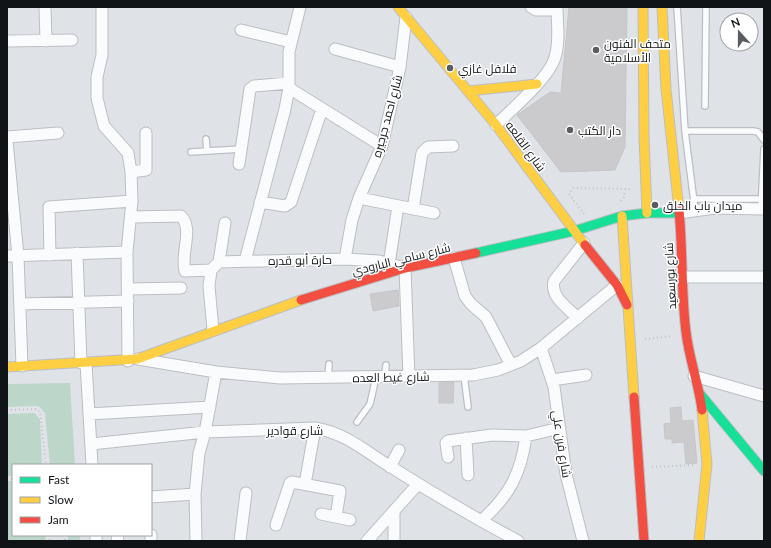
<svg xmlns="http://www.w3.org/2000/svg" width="771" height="548" viewBox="0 0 771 548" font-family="Lato,Cairo,sans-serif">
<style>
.green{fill:#bcd6ca}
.building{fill:#cbcbce;stroke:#c6c6c9}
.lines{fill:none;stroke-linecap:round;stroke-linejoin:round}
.lane-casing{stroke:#bbbec2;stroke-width:8}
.street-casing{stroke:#bbbec2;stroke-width:13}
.fast-casing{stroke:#bbbec2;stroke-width:11}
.slow-casing{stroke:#bbbec2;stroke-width:11}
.jam-casing{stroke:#bbbec2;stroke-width:11}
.path{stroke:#c2c3c4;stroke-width:2;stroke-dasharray:1 3;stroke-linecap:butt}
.lane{stroke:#fafbfc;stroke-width:5.5}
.street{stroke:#fafbfc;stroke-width:11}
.fast{stroke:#16e098;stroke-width:9}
.slow{stroke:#ffcf43;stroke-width:9}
.jam{stroke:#f24e42;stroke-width:9}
.poi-dot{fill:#595c60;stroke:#fff;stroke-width:1.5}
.labels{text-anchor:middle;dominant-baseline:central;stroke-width:3;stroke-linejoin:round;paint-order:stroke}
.poi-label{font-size:12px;fill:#111417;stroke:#fff;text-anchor:start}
.street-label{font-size:12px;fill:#111417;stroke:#fff}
</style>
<rect width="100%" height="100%" fill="#dfe3e8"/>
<path class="green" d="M70,383L75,465H50L45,413L40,407L36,406L7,407V384Z
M35,413L40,420L42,465H13V476H7V414Z
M7,481H13V535H46L45,541H7Z
M68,535H80V541H68Z"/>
<path class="building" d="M569,7H627L625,147L615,170L561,172L517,115L550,92L561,93Z
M398,290L399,306L373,311L370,294Z
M454,382L453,403H439V383Z
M681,407L682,421L693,420L697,463L686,464L684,442L672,443V439H665L664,424L671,423L670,408Z"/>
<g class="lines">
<g class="lane-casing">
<path id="lane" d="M677,7L685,131L695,210
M705,106L706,7
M685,131H753L758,132L764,140
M206,139L207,151
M191,152L241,149
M694,199H764
M761,209L764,149
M464,375L468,407
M385,377L386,365
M328,378L329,364
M357,422L370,404L376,377"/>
</g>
<g class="street-casing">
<path id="street" d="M45,7L46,41
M102,7V55L97,77V98L104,126L128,153L131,172L132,201L127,252L128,361
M531,7L536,10H557
M241,30L291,42
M7,41L72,40
M335,49L400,67
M289,88L382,146
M496,125C512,109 550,77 555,57C560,42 557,23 557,7
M7,137L58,133
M7,141L18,256L22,366
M239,164L250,89L254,86L289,83
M131,172L146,170V133
M359,198L434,213
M260,202L285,206L291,202L322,109
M413,209L422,153L428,147L453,146
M679,213L715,208L764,209
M131,217L181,216C194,229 180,254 185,271L211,270
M77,253L81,363
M50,255L49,207L132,201
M7,256L127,252
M454,258L465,296L471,304L486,317L511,365
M345,259L352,220L359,198L382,146L400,67L406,17
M245,261L285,109L289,88V52L300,7
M219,262L345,259L379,261L405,268L409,377
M389,264L398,206
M681,277H764
M128,289L181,288
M20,304L128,301
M578,318C567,307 550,297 554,281L584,243
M213,330L209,286L211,270L219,262L225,223
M541,348L554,387L566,474L583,541
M138,359L216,372L280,378L473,375L498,370L521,361L541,348L617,285
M86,363L92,465
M694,376L764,396
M552,380L586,375
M89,414L210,407
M466,438L468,475
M91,444L205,432L315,428C346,433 366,452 391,467C432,493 475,518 518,541
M448,457L446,443L448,441L492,435L526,436L560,428
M390,467L399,450
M305,484L315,428
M151,497L195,494
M321,514L350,520
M481,521C509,496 521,474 526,436
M276,525L290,483L292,482L340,491L336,517
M96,535V541
M117,535L118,541
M151,535V541
M196,541L195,494L199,453L205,432L216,372
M240,541L246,493
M367,541L418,484
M394,541V511"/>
</g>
<g class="fast-casing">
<path id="fast" d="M476,253L574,231L622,216L647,213H679
M700,394L764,471"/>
</g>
<g class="slow-casing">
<path id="slow" d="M398,7L496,125L585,245
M643,7L644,137L647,213
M662,7L666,89L679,210
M468,91L537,84
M622,216L634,397
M7,367L137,359L301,300
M699,541L707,464L702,410"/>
</g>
<g class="jam-casing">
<path id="jam" d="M679,210C683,251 681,292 686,332C689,359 699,384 702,410
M585,245L617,285L627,305
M301,300L405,268L476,253
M634,397L644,541"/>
</g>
<path class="path" d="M621,201L624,197L625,190
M584,214L569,194L573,188L632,189
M645,339L672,336
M7,410L36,409L40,412L46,465
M652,467L694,465
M7,479H13
M49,535L50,541
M65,535V541"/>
<use href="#lane" class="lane"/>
<use href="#street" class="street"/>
<use href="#fast" class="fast"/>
<use href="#slow" class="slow"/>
<use href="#jam" class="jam"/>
</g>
<g class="poi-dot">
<circle cx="596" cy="50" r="4"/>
<circle cx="450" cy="68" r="4"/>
<circle cx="570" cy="130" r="4"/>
<circle cx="655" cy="205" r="4"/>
</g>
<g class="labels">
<g class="poi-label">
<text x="604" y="43">متحف الفنون<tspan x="604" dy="14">الأسلامية</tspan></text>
<text x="458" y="68">فلافل غازي</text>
<text x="578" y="130">دار الكتب</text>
<text x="663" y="205">ميدان باب الخلق</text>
</g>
<g class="street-label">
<text transform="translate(387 116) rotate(-75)">شارع احمد جرجيره</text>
<text transform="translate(526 146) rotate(54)">شارع القلعه</text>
<text transform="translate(401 259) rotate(-14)">شارع سامي البارودي</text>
<text transform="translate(300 260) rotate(-1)">حارة أبو قدره</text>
<text transform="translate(670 276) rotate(-93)">شارع بورسعيد</text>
<text transform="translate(391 377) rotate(-1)">شارع غيط العده</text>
<text x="295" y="430">شارع قوادير</text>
<text transform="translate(562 444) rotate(81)">شارع فرن علي</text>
</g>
</g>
<rect width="771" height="548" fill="none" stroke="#111417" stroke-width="16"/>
<rect x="12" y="464" width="140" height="72" fill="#ffffff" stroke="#a0a1a2"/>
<rect x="20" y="477" width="20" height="6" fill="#16e098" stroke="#a0a1a2"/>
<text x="48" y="484" font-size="12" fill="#111417">Fast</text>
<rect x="20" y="497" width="20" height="6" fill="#ffcf43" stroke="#a0a1a2"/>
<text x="48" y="504" font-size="12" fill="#111417">Slow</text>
<rect x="20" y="517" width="20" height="6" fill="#f24e42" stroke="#a0a1a2"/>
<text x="48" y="524" font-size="12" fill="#111417">Jam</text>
<g transform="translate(739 32) rotate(339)"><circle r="19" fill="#ffffff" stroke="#a0a1a2"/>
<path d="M0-3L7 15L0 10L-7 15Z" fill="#595c60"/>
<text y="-6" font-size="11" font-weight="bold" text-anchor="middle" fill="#111417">N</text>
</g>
</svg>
